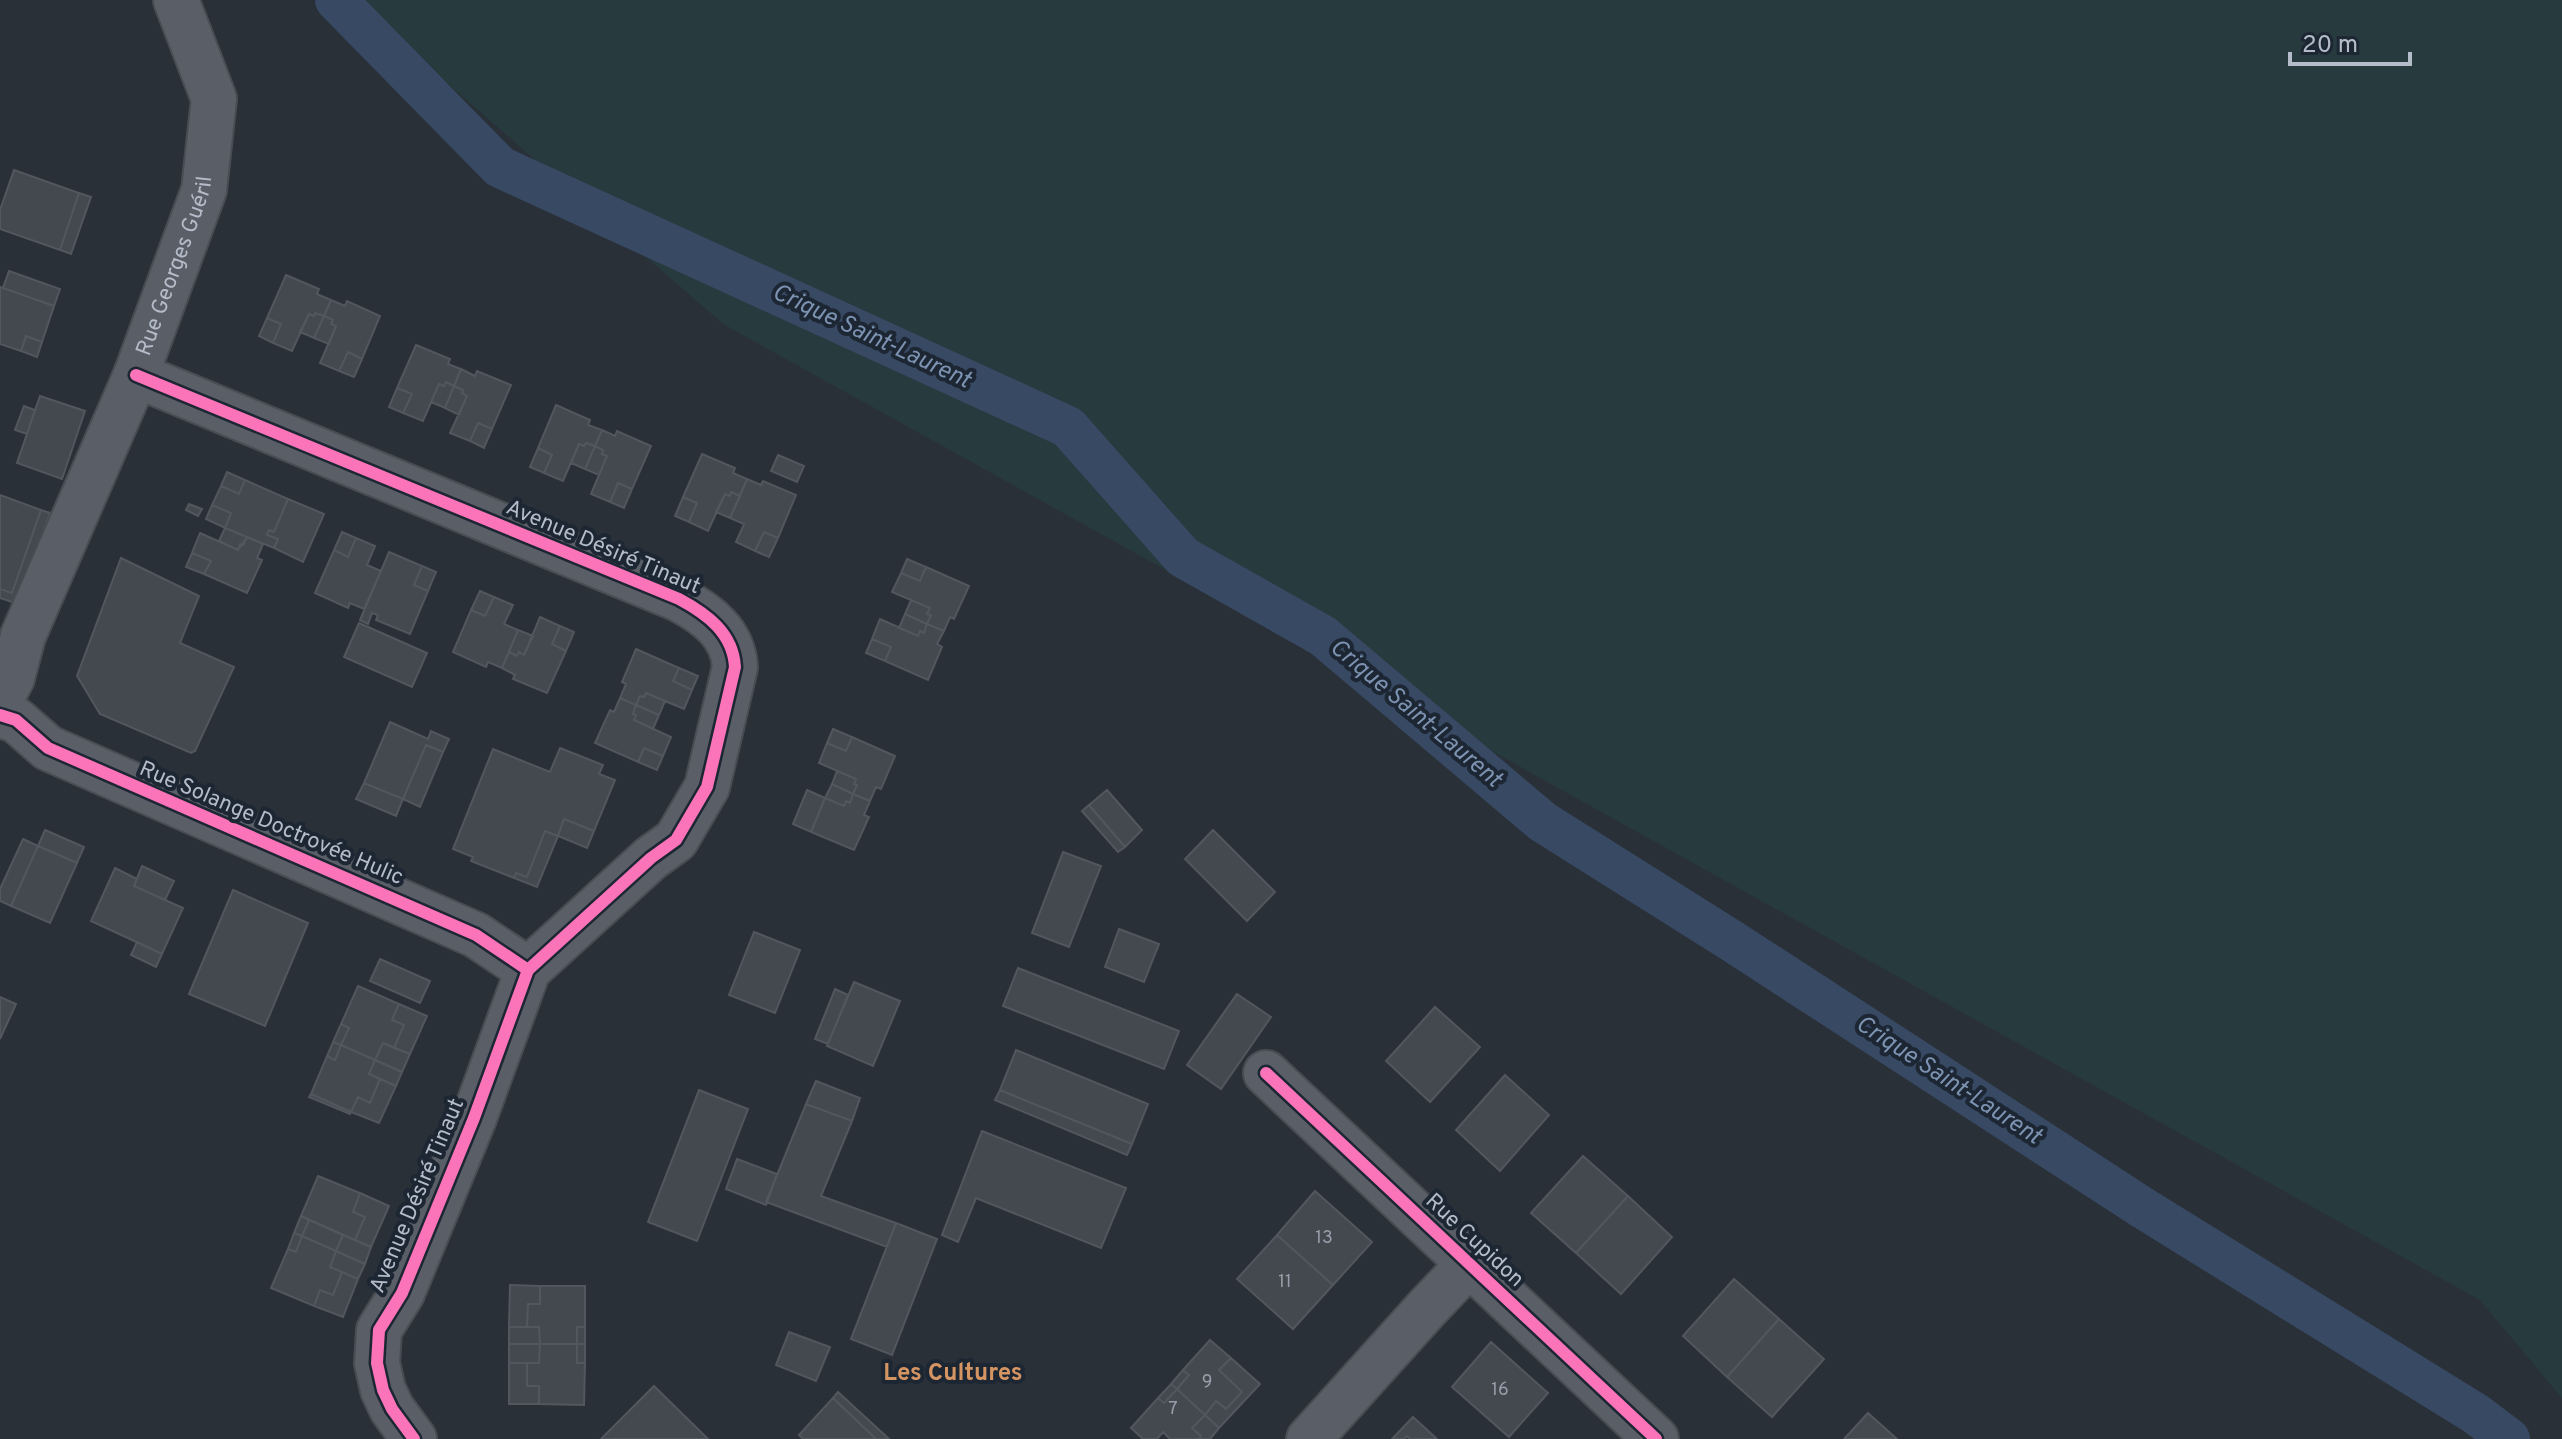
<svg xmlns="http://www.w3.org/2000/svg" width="2562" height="1439" viewBox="0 0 2562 1439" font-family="Overpass,sans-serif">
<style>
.green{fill:#273a3e}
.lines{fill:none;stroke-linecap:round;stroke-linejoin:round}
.canal{stroke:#384963;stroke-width:42}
.building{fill:#444950;stroke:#52575f;stroke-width:2}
.minor-casing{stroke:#484c53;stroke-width:48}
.minor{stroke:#5a5e66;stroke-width:44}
.cycleway-casing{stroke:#1d2633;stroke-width:17}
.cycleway{stroke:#fb73b8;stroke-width:12}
.labels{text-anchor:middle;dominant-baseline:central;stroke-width:8;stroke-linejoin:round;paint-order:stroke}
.number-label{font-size:18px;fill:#989fab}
.street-label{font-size:22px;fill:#b4bcc9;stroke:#1d2633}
.water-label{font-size:24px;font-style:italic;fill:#7c92b1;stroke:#1d2633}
.neighbourhood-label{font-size:24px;font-weight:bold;fill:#d59563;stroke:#1d2633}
</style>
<rect width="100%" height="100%" fill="#2a3038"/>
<path class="green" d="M352,0H2562V1398L2480,1300L723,324Z"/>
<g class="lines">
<path class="canal" d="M336,0L500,167L1068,427L1183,557L1323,636L1543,822L1732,941L2143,1208L2476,1414L2509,1439"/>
</g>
<path class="building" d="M14,170L79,193L60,250L0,229V210Z
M79,193L91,197L71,254L60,250Z
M9,271L60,289L54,306L3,288Z
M286,275L319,289L317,294L331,300L324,316L315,313L314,316L309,314L292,351L273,343L281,324L267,318Z
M0,287L54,306L42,342L26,336L21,351L0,344Z
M331,300L345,306L347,301L380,316L362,359L348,352L339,371L320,363L336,326L331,324L333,320L324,316Z
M315,313L324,316L314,338L300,332L309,314L314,316Z
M324,316L333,320L331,324L336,326L329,344L314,338Z
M267,318L281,324L273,343L259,336Z
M26,336L42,342L37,357L21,351Z
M416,345L450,359L448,364L461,369L454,386L446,382L444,386L439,384L423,421L403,413L412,394L397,388Z
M348,352L362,359L354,377L339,371Z
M461,369L475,376L477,371L511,385L492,429L478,423L470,441L450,433L467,396L462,393L463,390L454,386Z
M446,382L454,386L445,408L431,402L439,384L444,386Z
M454,386L463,390L462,393L467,396L459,415L445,408Z
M397,388L412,394L403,413L389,407Z
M40,396L85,411L62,479L17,463Z
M556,405L590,420L588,425L602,430L595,446L586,443L584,446L579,444L563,481L544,473L552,455L538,448Z
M24,406L35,410L27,434L15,430Z
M478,423L492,429L484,448L470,441Z
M602,430L615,436L617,431L651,446L632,489L618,483L610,502L591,494L607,456L602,454L603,450L595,446Z
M586,443L595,446L585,469L571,463L579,444L584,446Z
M595,446L603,450L602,454L607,456L599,475L585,469Z
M538,448L552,455L544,473L530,467Z
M702,454L735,468L733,473L747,479L740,496L731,492L730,496L725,494L708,531L689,522L697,503L683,497Z
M778,455L804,466L797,482L771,471Z
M227,472L245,480L239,494L221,486Z
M747,479L761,485L763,481L796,495L778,538L764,532L755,551L736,542L744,524L730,518Z
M245,480L288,499L274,532L269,530L267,535L278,539L274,548L225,528L231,513L212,505L221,486L239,494Z
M618,483L632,489L624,508L610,502Z
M731,492L740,496L730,518L716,512L725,494L730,496Z
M0,495L41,510L12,593L0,589Z
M683,497L697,503L689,522L675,516Z
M288,499L324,514L303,562L274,548L278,539L267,535L269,530L274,532Z
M189,504L202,509L198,516L186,510Z
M212,505L231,513L225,528L206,519Z
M41,510L50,513L18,604L0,598V589L12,593Z
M225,528L247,537L243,545L240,544L238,550L219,541Z
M342,532L356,538L348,557L334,550Z
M764,532L778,538L769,557L755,551Z
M200,533L238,550L247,537L263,544L257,558L262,560L247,593L204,574L211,561L192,553Z
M356,538L375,546L367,565L381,571L364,609L350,603L348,608L315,593L334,550L348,557Z
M389,552L422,566L414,585L428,591L410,634L376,620L378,615L372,613L368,624L360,620Z
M192,553L211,561L204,574L186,567Z
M121,558L199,596L180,643L234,667L195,751L191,753L100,714L77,676Z
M907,559L926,567L920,581L901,573Z
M422,566L436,572L428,591L414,585Z
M926,567L969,586L954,619L950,617L944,631L927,624L931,615L927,614L930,608L892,592L901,573L920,581Z
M480,591L494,597L485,616L471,610Z
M494,597L513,605L504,624L518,630L502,668L488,662L486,667L453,652L471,610L485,616Z
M911,600L930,608L927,614L931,615L927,624L905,614Z
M905,614L927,624L924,633L920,631L918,636L899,628Z
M540,617L560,626L552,644L566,651L547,693L513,679L515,675L502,668L509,652L517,656L519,652L524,655Z
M880,619L918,636L920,631L924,633L927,624L944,631L937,644L942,647L928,680L885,661L891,647L872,639Z
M359,623L427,653L412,687L344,657Z
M560,626L574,632L566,651L552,644Z
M518,630L533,636L524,655L519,652L517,656L509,652Z
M872,639L891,647L885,661L866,653Z
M636,649L679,668L673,681L692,690L684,709L646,693L644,697L640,696L636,705L620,698L626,684L622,682Z
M679,668L698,676L692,690L673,681Z
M646,693L665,701L659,715L636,705L640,696L644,697Z
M620,698L636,705L633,714L636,715L634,720L671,737L663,756L644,748L638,762L595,743L610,710L614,712Z
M636,705L659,715L653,729L634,720L636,715L633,714Z
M390,722L428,739L431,731L449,739L443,752L426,745L403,799L364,783Z
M833,729L852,737L846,751L827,743Z
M852,737L895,756L881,789L876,787L870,801L853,794L857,785L854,784L856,779L819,763L827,743L846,751Z
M426,745L443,752L420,807L403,799Z
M560,748L603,765L599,774L615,780L594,831L564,819L558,836L545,831L527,877L516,873L514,878L471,861L473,857L453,849L493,749L550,772Z
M644,748L663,756L657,770L638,762Z
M837,771L856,779L854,784L857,785L853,794L832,784Z
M364,783L403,799L396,816L356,799Z
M832,784L853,794L850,803L846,801L844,806L825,798Z
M807,790L825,798L811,832L793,824Z
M1107,790L1142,830L1125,847L1089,805Z
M853,794L870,801L864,815L869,817L854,850L811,832L825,798L844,806L846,801L850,803Z
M1089,805L1125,847L1118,852L1082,811Z
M564,819L594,831L587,848L558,836Z
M45,830L84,847L77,863L38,846Z
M1213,830L1275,892L1247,921L1185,859Z
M545,831L558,836L537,887L514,878L516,873L527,877Z
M23,839L38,846L11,906L0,901V889Z
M38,846L77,863L50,923L11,906Z
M1063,852L1101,866L1069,947L1032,933Z
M142,866L174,881L165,900L134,886Z
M115,868L137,879L134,886L183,908L162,954L91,921Z
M233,890L308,923L265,1026L189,994Z
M1119,929L1159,944L1144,982L1105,967Z
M754,932L800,950L775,1013L729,995Z
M137,942L162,954L156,967L131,955Z
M380,959L430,981L420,1003L370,981Z
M1018,968L1179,1031L1164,1069L1003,1006Z
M854,982L900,1001L873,1066L827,1046Z
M358,986L399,1004L392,1020L404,1025L394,1048L383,1043L375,1060L341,1045L349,1028L341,1024Z
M835,989L848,995L828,1044L815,1039Z
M1237,994L1271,1017L1221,1089L1187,1065Z
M0,997L16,1004L0,1039Z
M399,1004L427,1016L410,1054L394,1048L404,1025L392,1020Z
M1435,1007L1480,1047L1430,1102L1386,1061Z
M341,1024L349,1028L341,1045L333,1042Z
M333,1042L341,1045L335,1060L327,1056Z
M383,1043L410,1054L402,1072L375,1060Z
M341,1045L375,1060L369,1074L380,1079L370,1103L358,1097L351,1112L311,1094L327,1056L335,1060Z
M1016,1050L1148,1104L1132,1144L1000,1090Z
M375,1060L402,1072L396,1086L369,1074Z
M1505,1075L1549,1115L1500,1171L1456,1130Z
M380,1079L396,1086L379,1123L351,1112L358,1097L370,1103Z
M816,1081L860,1098L852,1121L806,1104Z
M699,1090L748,1109L697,1241L648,1222Z
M1000,1090L1132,1144L1127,1155L995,1100Z
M311,1094L351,1112L350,1114L309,1097Z
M806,1104L852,1121L821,1196L896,1223L887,1247L766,1202Z
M982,1131L1126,1188L1101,1248L976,1198L958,1242L942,1235Z
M1583,1156L1628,1196L1576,1253L1531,1213Z
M737,1159L777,1174L766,1205L726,1189Z
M318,1176L360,1193L353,1212L365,1217L355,1240L301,1216Z
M1315,1191L1372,1242L1333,1285L1277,1235Z
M360,1193L389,1206L371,1247L355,1240L365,1217L353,1212Z
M1628,1196L1672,1237L1621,1294L1576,1253Z
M301,1216L309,1220L302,1236L294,1233Z
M309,1220L343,1235L336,1251L302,1236Z
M896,1223L937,1239L892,1355L851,1339Z
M294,1233L302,1236L296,1252L288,1249Z
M343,1235L371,1247L365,1264L336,1251Z
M1277,1235L1333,1285L1293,1329L1237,1279Z
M302,1236L336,1251L330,1267L342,1272L333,1295L320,1290L314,1306L271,1288L288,1249L296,1252Z
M336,1251L365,1264L358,1279L330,1267Z
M342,1272L358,1279L343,1317L314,1306L320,1290L333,1295Z
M1734,1279L1779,1319L1727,1377L1683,1336Z
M510,1285L540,1286V1304H528L527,1327H509Z
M540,1286H585V1327H577V1344H540L539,1327H527L528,1304H540Z
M1779,1319L1824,1359L1772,1417L1727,1377Z
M509,1327H539L540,1344H509Z
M577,1327H585V1344H577Z
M789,1332L830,1347L816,1381L776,1365Z
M1210,1340L1231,1358L1219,1370L1242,1392L1226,1409L1216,1401L1205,1415L1177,1389L1189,1375L1183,1370Z
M1491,1342L1548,1393L1509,1437L1452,1387Z
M509,1344H540L539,1363H509Z
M540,1344H577V1363H585L584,1405L539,1404V1386H527V1363H539Z
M577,1344H585V1363H577Z
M1231,1358L1260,1384L1219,1428L1205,1415L1216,1401L1226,1409L1242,1392L1219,1370Z
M509,1363H527V1386H539V1404H509Z
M1183,1370L1189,1375L1177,1389L1171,1384Z
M1171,1384L1177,1389L1164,1403L1158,1398Z
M654,1386L708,1439H601Z
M1177,1389L1205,1415L1192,1428L1201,1436L1199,1439H1170L1163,1432L1157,1439H1143L1131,1428L1158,1398L1164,1403Z
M838,1392L889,1439H876L833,1398Z
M833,1398L876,1439H803L799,1435Z
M1868,1413L1897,1439H1844Z
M1205,1415L1219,1428L1210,1439H1199L1201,1436L1192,1428Z
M1413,1417L1437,1439H1410L1407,1436L1404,1439H1392Z"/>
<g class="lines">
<g class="minor-casing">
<g id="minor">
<path d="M136,375L679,599C707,614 733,633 735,667L707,787L676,840L651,858L528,970L474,1118L402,1293L379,1330L377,1363L383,1390L392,1409L414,1439"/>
<path id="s1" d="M0,701L12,678L23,636L136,375L204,190L214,99L176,0"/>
<path d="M0,715L16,720L48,748L476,935L528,970"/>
<path d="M1266,1073L1656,1439"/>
<path d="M1309,1439L1428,1307L1469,1264"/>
</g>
</g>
<use href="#minor" class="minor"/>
<g class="cycleway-casing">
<path id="cycleway" d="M136,375L679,599C707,614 733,633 735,667L707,787L676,840L651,858L528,970L474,1118L402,1293L379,1330L377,1363L383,1390L392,1409L414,1439
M0,715L16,720L48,748L476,935L528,970
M1266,1073L1656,1439"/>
</g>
<use href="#cycleway" class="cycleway"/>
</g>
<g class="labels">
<g class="number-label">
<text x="1324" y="1238">13</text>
<text x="1285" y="1282">11</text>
<text x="1207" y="1382">9</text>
<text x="1500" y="1390">16</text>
<text x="1173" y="1409">7</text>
</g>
<g class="street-label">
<text stroke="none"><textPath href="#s1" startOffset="470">Rue Georges Guéril</textPath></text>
<text transform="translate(603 548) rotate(23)">Avenue Désiré Tinaut</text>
<text transform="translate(271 824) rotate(23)">Rue Solange Doctrovée Hulic</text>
<text transform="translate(418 1196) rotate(-67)">Avenue Désiré Tinaut</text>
<text transform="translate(1474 1241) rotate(43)">Rue Cupidon</text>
</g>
<g class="water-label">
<text transform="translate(871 337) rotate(25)">Crique Saint-Laurent</text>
<text transform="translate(1415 714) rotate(40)">Crique Saint-Laurent</text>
<text transform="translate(1948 1081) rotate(33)">Crique Saint-Laurent</text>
</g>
<g class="neighbourhood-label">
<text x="953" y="1374">Les Cultures</text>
</g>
</g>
<path d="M2290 52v12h120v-12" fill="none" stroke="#b4bcc9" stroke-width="4"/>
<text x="2302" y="52" font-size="24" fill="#b4bcc9" stroke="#1d2633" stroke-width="6" paint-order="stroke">20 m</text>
</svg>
